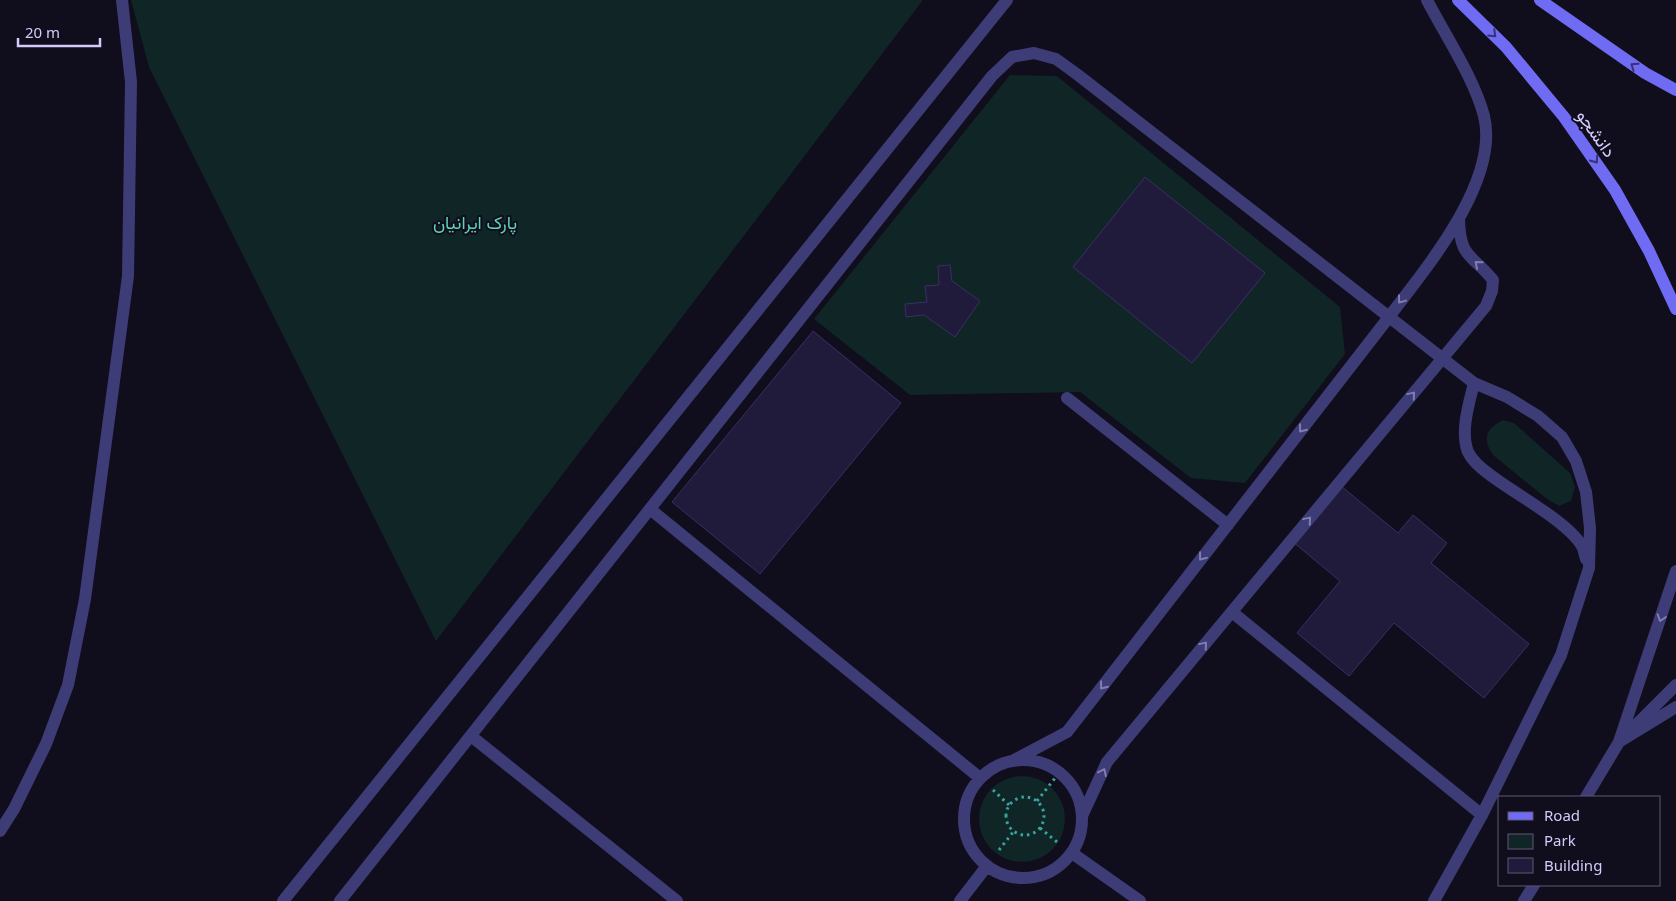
<svg xmlns="http://www.w3.org/2000/svg" width="1676" height="901" viewBox="0 0 1676 901" font-family="'Noto Sans',Vazirmatn,sans-serif">
<style>
.park{fill:#102525}
.building{fill:#211b3b;stroke:#3a2e65}
.lines{fill:none;stroke-linecap:round;stroke-linejoin:round}
.path{stroke:#36a49f;stroke-width:3;stroke-dasharray:2.5 4;stroke-linecap:butt}
.lane{stroke:#3e3c77;stroke-width:12}
.street{stroke:#3e3c77;stroke-width:12}
.secondary{stroke:#6f6bf3;stroke-width:12}
.oneway{stroke:#363372}
.oneway2{stroke:#817db2}
.labels{text-anchor:middle;dominant-baseline:central;stroke-width:4;stroke-linejoin:round;paint-order:stroke}
.street-label{font-size:18px;fill:#d2ccfb;stroke:#100d1c}
.park-label{font-size:18px;fill:#5fd3b7;stroke:#100d1c}
</style>
<rect width="100%" height="100%" fill="#100d1c"/>
<path class="park" d="M131,0H923L436,641L149,67Z
M1010,75L1057,76L1340,307L1345,354L1245,483L1191,478L1080,392L910,395L814,319Z
M1503,420L1514,423L1570,473L1575,487L1571,501L1559,506L1547,499L1493,455C1482,439 1486,428 1503,420Z
M979 819a43 43 0 1 1 86 0a43 43 0 1 1-86 0Z"/>
<path class="building" d="M1145,177L1265,273L1192,363L1073,267Z
M950,265L952,281L980,301L955,337L924,315L906,317L905,304L927,302L925,286L939,285L938,266Z
M813,331L901,403L760,574L672,502Z
M1341,486L1398,533L1413,515L1447,543L1431,563L1529,644L1484,698L1394,623L1349,676L1297,633L1340,581L1293,542Z"/>
<g class="lines">
<path class="path" d="M993,790L1009,805
M1006 816a19 19 0 1 1 38 0a19 19 0 1 1-38 0Z
M1037,801L1059,773
M1040,828L1057,842
M999,850L1014,831"/>
<path class="lane" d="M1474,383C1469,403 1460,432 1468,452C1472,460 1482,469 1489,474C1513,493 1571,523 1583,548C1584,552 1585,556 1586,559
M1067,398L1228,525
M650,509L980,778
M1232,612L1482,815
M471,736L677,901
M1014,760L1067,732L1389,317C1426,268 1500,181 1484,116C1474,78 1445,35 1427,0
M964 819a59 59 0 1 1 118 0a59 59 0 1 1-118 0Z
M1082,816L1107,762L1486,306L1492,291L1493,280C1471,253 1460,259 1459,219
M1072,853L1140,901
M340,901L992,76L1012,57L1034,53L1056,59L1078,75L1474,383L1507,397L1538,416L1562,437L1576,461L1586,492L1590,528L1589,568L1561,655L1482,815L1434,901
M960,901L987,866"/>
<path class="street" d="M1676,571L1619,742L1676,685
M1586,797L1619,742L1676,707
M0,831L14,809L46,744L68,685L85,599L128,276L131,82L122,0
M283,901L1007,0
M1524,901L1534,885"/>
<path class="secondary" d="M1458,0L1506,47L1564,117L1615,190L1649,251L1676,309
M1540,0L1645,73L1676,90"/>
</g>
<defs><path id="oneway-chevron" d="M-2-3.5L2.5 0L-2 3.5" fill="none" stroke-width="1.6" stroke-linecap="round" stroke-linejoin="round" transform="scale(1.25)"/></defs>
<g class="oneway">
<use href="#oneway-chevron" transform="translate(1493 34) rotate(44)"/>
<use href="#oneway-chevron" transform="translate(1634 66) rotate(-145)"/>
<use href="#oneway-chevron" transform="translate(1595 160) rotate(55)"/>
</g>
<g class="oneway2">
<use href="#oneway-chevron" transform="translate(1478 264) rotate(-140)"/>
<use href="#oneway-chevron" transform="translate(1401 300) rotate(127)"/>
<use href="#oneway-chevron" transform="translate(1412 395) rotate(-50)"/>
<use href="#oneway-chevron" transform="translate(1302 429) rotate(128)"/>
<use href="#oneway-chevron" transform="translate(1308 520) rotate(-50)"/>
<use href="#oneway-chevron" transform="translate(1202 557) rotate(128)"/>
<use href="#oneway-chevron" transform="translate(1661 618) rotate(108)"/>
<use href="#oneway-chevron" transform="translate(1204 645) rotate(-50)"/>
<use href="#oneway-chevron" transform="translate(1103 686) rotate(128)"/>
<use href="#oneway-chevron" transform="translate(1103 772) rotate(-65)"/>
</g>
<g class="labels">
<g class="street-label">
<text transform="translate(1597 133) rotate(55)">دانشجو</text>
</g>
<g class="park-label">
<text x="475" y="222">پارک ایرانیان</text>
</g>
</g>
<rect x="1498" y="796" width="162" height="90" fill="#100d1c" stroke="#5e5975"/>
<rect x="1508" y="812" width="25" height="8" fill="#6f6bf3" stroke="#5e5975"/>
<text x="1544" y="821" font-size="15" fill="#d2ccfb">Road</text>
<rect x="1508" y="834" width="25" height="15" fill="#102525" stroke="#5e5975"/>
<text x="1544" y="846" font-size="15" fill="#d2ccfb">Park</text>
<rect x="1508" y="858" width="25" height="15" fill="#211b3b" stroke="#5e5975"/>
<text x="1544" y="871" font-size="15" fill="#d2ccfb">Building</text>
<path d="M18 38v8h82v-8" fill="none" stroke="#d2ccfb" stroke-width="2.5"/>
<text x="25" y="38" font-size="15" fill="#d2ccfb" stroke="#100d1c" stroke-width="4" paint-order="stroke">20 m</text>
</svg>
